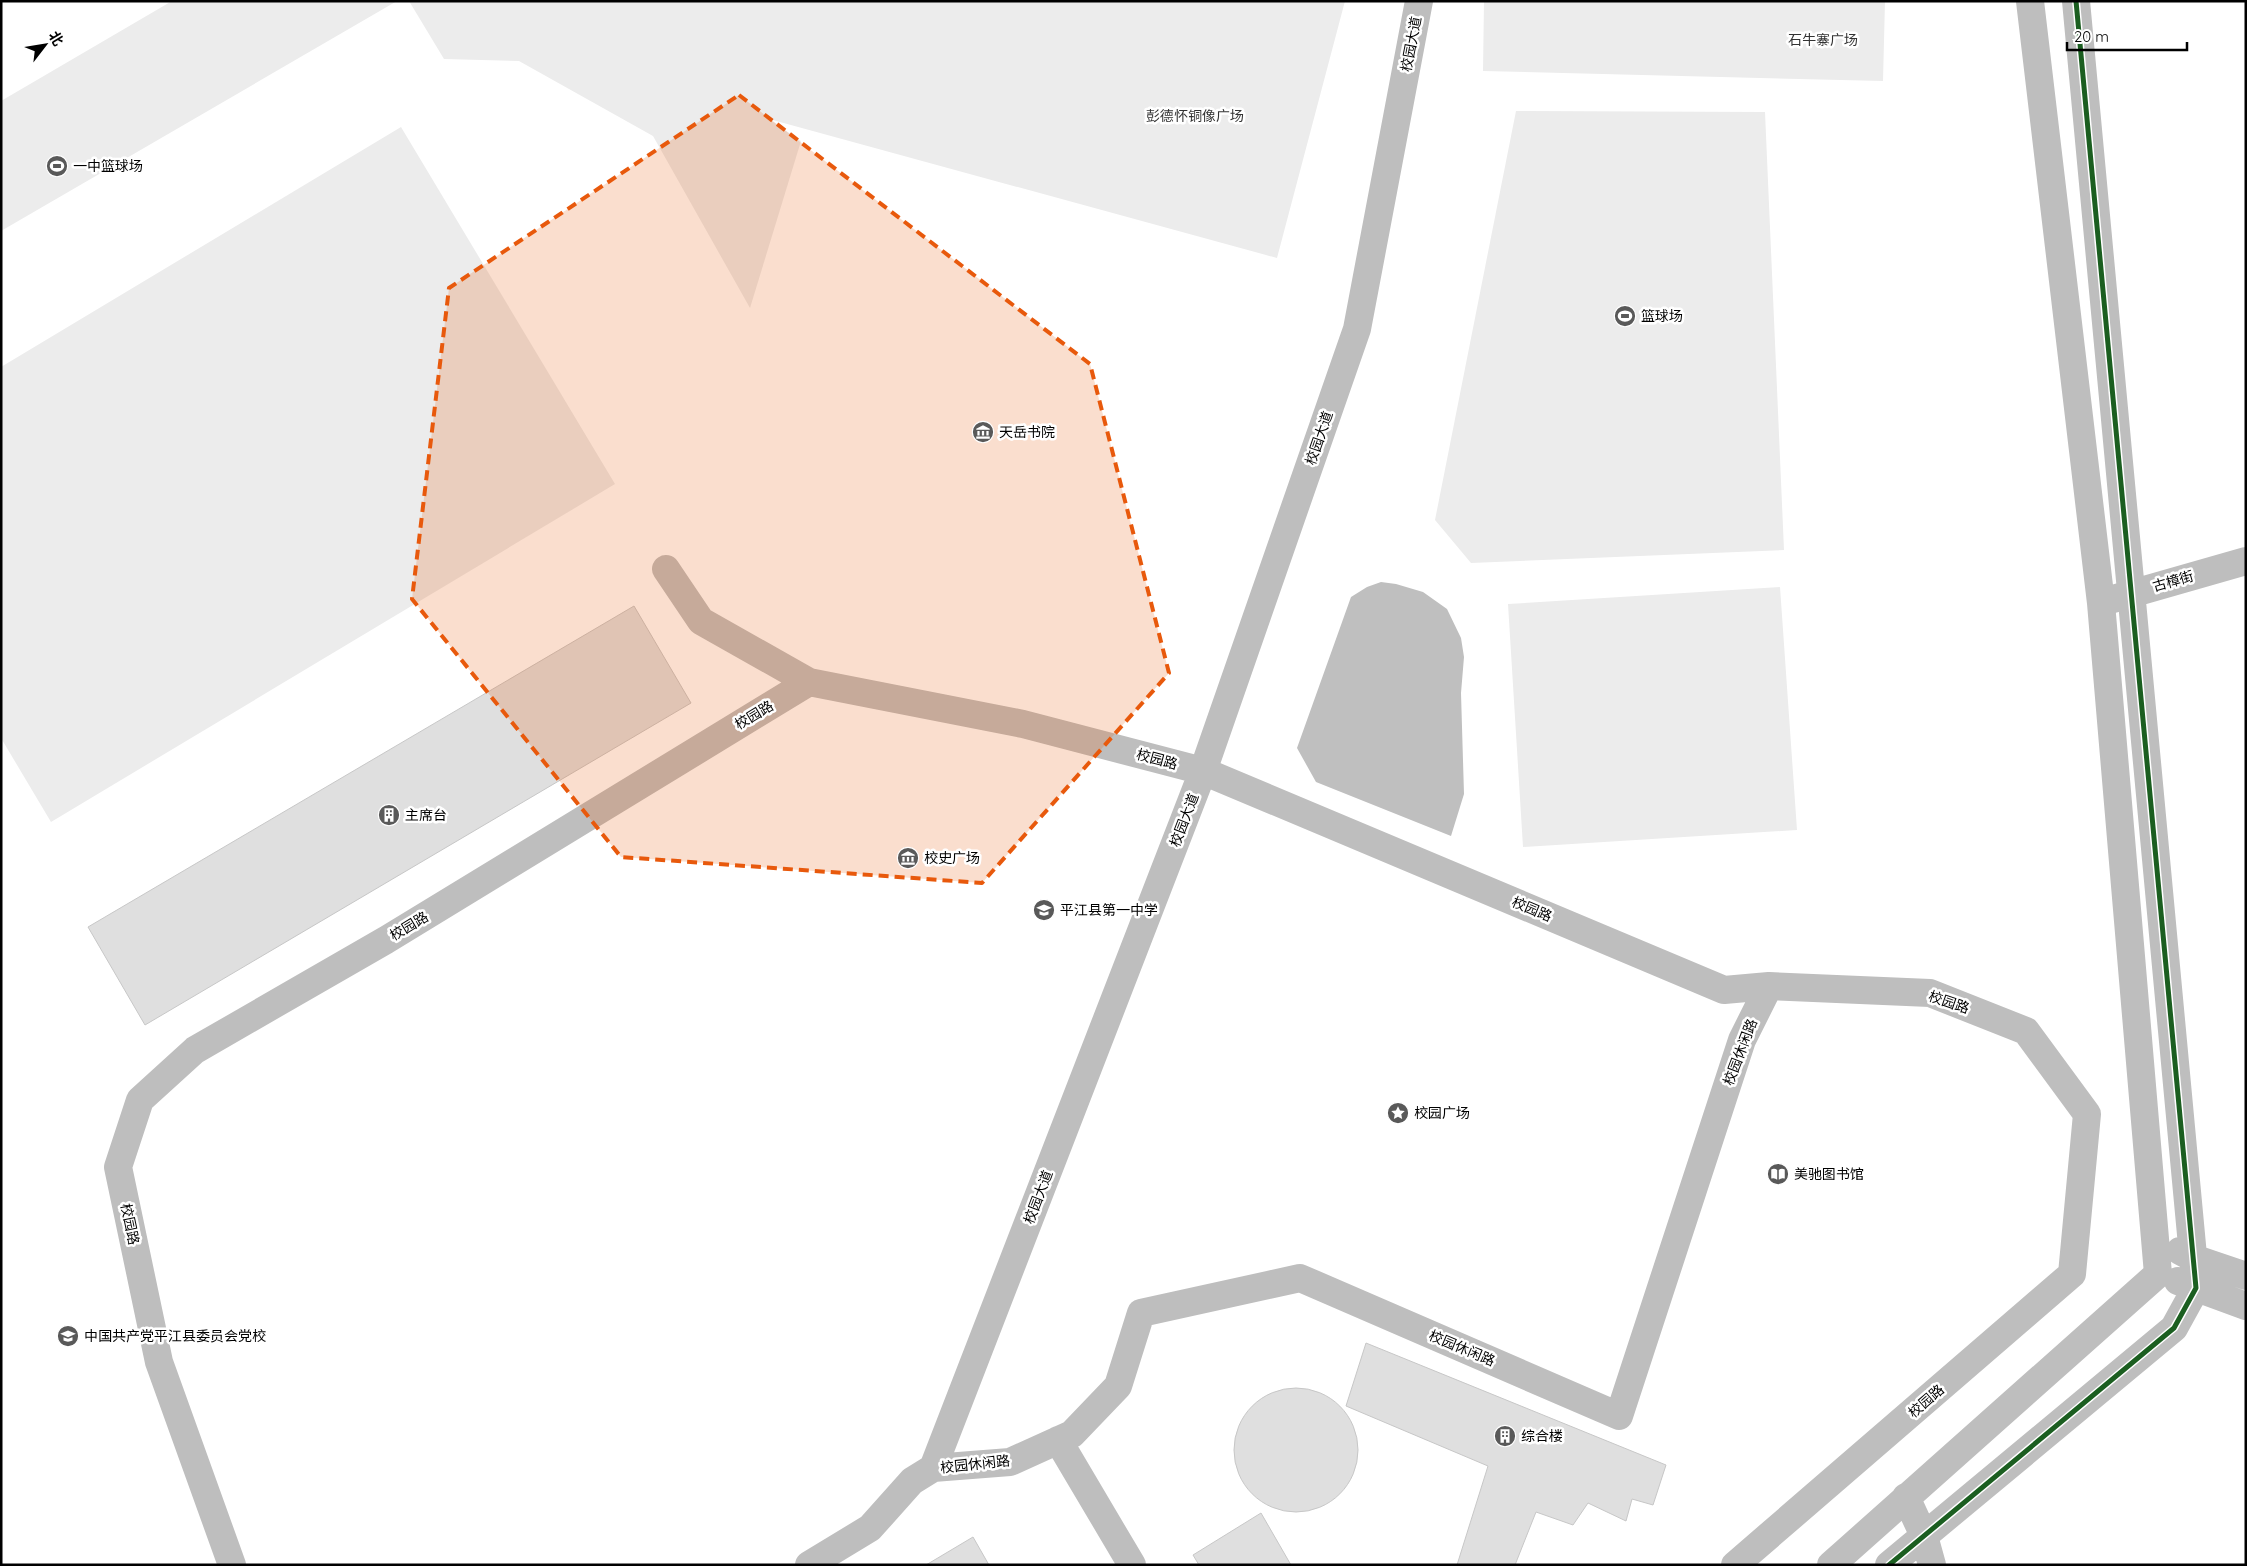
<svg xmlns="http://www.w3.org/2000/svg" width="2247" height="1566" viewBox="0 0 2247 1566" font-family="Quicksand,'Noto Sans SC',sans-serif">
<style>
.green{fill:#ececec}
.water{fill:#bfbfbf}
.building{fill:#dfdfdf;stroke:#c7c7c7}
.lines{fill:none;stroke-linecap:round;stroke-linejoin:round}
.minor{stroke:#bebebe;stroke-width:28}
.cycleway-casing{stroke:#fff;stroke-width:8}
.cycleway{stroke:#1b5e20;stroke-width:5}
.marked{fill:#e8590c;fill-opacity:0.2;stroke:#e8590c;stroke-width:4;stroke-dasharray:10 6;stroke-linejoin:round}
.labels{text-anchor:middle;dominant-baseline:central;stroke-width:5;stroke-linejoin:round;paint-order:stroke}
.park-label{font-size:14px;fill:#333;stroke:#fff}
.street-label{font-size:14px;fill:#000;stroke:#fff}
.poi-label{font-size:14px;fill:#000;stroke:#fff;text-anchor:start}
</style>
<rect width="100%" height="100%" fill="#fff"/>
<path class="green" d="M172,1H397L1,231V101Z
M409,1H1345L1277,258L769,119L801,141L750,308L653,136L519,61L444,59Z
M1484,1H1885L1883,81L1483,71Z
M1516,111L1765,112L1784,550L1471,563L1435,520Z
M401,127L615,484L51,822L1,738V367Z
M1780,587L1797,830L1523,847L1508,604Z"/>
<path class="water" d="M1381,582L1396,584L1423,592L1447,609L1461,638L1464,657L1461,693L1464,794L1451,836L1316,782L1297,748L1351,597L1367,587Z"/>
<path class="building" d="M634,606L691,703L145,1025L88,927Z
M1366,1343L1666,1465L1653,1505L1632,1499L1626,1521L1588,1503L1573,1525L1536,1512L1515,1565H1457L1488,1466L1346,1406Z
M1234 1450a62 62 0 1 1 124 0a62 62 0 1 1-124 0Z
M1261,1513L1291,1565H1199L1193,1555Z
M973,1537L989,1565H926Z"/>
<g class="lines">
<path class="minor" d="M2030,1L2101,603L2158,1274
M666,569L701,621L809,682
M2113,599L2246,561
M2180,1251L2193,1258L2246,1276
M2178,1281L2246,1306
M1058,1440L1132,1565
M933,1468L1010,1462L1072,1434L1118,1386L1141,1313L1300,1278L1619,1416L1742,1040L1769,986
M1906,1497L1924,1536L1932,1565
M232,1565L159,1362L118,1167L140,1100L195,1050L386,940L809,682L1023,724L1203,771L1724,990L1769,986L1930,993L2026,1031L2087,1114L2072,1274L1735,1565
M809,1565L870,1528L912,1481L933,1468L1203,771L1357,329L1419,1
M1831,1565L2158,1274
M1889,1565L2174,1328L2196,1288L2076,1"/>
<g class="cycleway-casing">
<path id="cycleway" d="M1889,1565L2174,1328L2196,1288L2076,1"/>
</g>
<use href="#cycleway" class="cycleway"/>
</g>
<path class="marked" d="M739,95L1090,364L1169,673L982,883L621,857L412,599L449,288Z"/>
<defs>
<g id="stadium-disc" transform="scale(1.125)"><circle r="9.5" fill="#595959" stroke="#fff"/><path d="M0-5a6.5 5 0 1 0 0 10a6.5 5 0 1 0 0-10ZM-3.5-1.8h7v3.6h-7Z" fill="#fff"/></g>
<g id="museum-disc" transform="scale(1.125)"><circle r="9.5" fill="#595959" stroke="#fff"/><path d="M0-6L6-3V-2H-6V-3ZM-5-1h2V3h-2ZM-1-1h2V3h-2ZM3-1h2V3H3ZM-6 4H6V6H-6Z" fill="#fff"/></g>
<g id="building-disc" transform="scale(1.125)"><circle r="9.5" fill="#595959" stroke="#fff"/><path d="M-4-6H4V6H1V3H-1V6H-4ZM-2.5-4.3h1.7v1.8h-1.7ZM.8-4.3h1.7v1.8H.8ZM-2.5-1h1.7V.8h-1.7ZM.8-1h1.7V.8H.8Z" fill="#fff"/></g>
<g id="school-disc" transform="scale(1.125)"><circle r="9.5" fill="#595959" stroke="#fff"/><path d="M0-5L7-2L0 1L-7-2ZM-4 1L0 2.5L4 1V4Q0 6-4 4Z" fill="#fff"/></g>
<g id="sight-disc" transform="scale(1.125)"><circle r="9.5" fill="#595959" stroke="#fff"/><path d="M0-6L1.8-2.2L6-1.7L2.9 1.2L3.7 5.4L0 3.3L-3.7 5.4L-2.9 1.2L-6-1.7L-1.8-2.2Z" fill="#fff"/></g>
<g id="library-disc" transform="scale(1.125)"><circle r="9.5" fill="#595959" stroke="#fff"/><path d="M-6-4Q-3-5.5-.7-3.5V5Q-3 3-6 4ZM6-4Q3-5.5 .7-3.5V5Q3 3 6 4Z" fill="#fff"/></g>
</defs>
<g fill-rule="evenodd">
<use href="#stadium-disc" x="57" y="166"/>
<use href="#stadium-disc" x="1625" y="316"/>
<use href="#museum-disc" x="983" y="432"/>
<use href="#building-disc" x="389" y="815"/>
<use href="#museum-disc" x="908" y="858"/>
<use href="#school-disc" x="1044" y="910"/>
<use href="#sight-disc" x="1398" y="1113"/>
<use href="#library-disc" x="1778" y="1174"/>
<use href="#school-disc" x="68" y="1336"/>
<use href="#building-disc" x="1505" y="1436"/>
</g>
<g class="labels">
<g class="park-label">
<text x="1823" y="40">石牛寨广场</text>
<text x="1195" y="116">彭德怀铜像广场</text>
</g>
<g class="street-label">
<text transform="translate(1411 44) rotate(-79)">校园大道</text>
<text transform="translate(1319 438) rotate(-71)">校园大道</text>
<text transform="translate(2173 581) rotate(-16)">古樟街</text>
<text transform="translate(754 715) rotate(-31)">校园路</text>
<text transform="translate(1157 759) rotate(15)">校园路</text>
<text transform="translate(1184 820) rotate(-69)">校园大道</text>
<text transform="translate(1532 909) rotate(23)">校园路</text>
<text transform="translate(409 926) rotate(-31)">校园路</text>
<text transform="translate(1949 1002) rotate(19)">校园路</text>
<text transform="translate(1740 1052) rotate(-69)">校园休闲路</text>
<text transform="translate(1038 1197) rotate(-69)">校园大道</text>
<text transform="translate(130 1224) rotate(78)">校园路</text>
<text transform="translate(1462 1348) rotate(23)">校园休闲路</text>
<text transform="translate(1926 1401) rotate(-41)">校园路</text>
<text transform="translate(975 1464) rotate(-6)">校园休闲路</text>
</g>
<g class="poi-label">
<text x="73" y="166">一中篮球场</text>
<text x="1641" y="316">篮球场</text>
<text x="999" y="432">天岳书院</text>
<text x="405" y="815">主席台</text>
<text x="924" y="858">校史广场</text>
<text x="1060" y="910">平江县第一中学</text>
<text x="1414" y="1113">校园广场</text>
<text x="1794" y="1174">美驰图书馆</text>
<text x="84" y="1336">中国共产党平江县委员会党校</text>
<text x="1521" y="1436">综合楼</text>
</g>
</g>
<rect width="2247" height="1566" fill="none" stroke="#000000" stroke-width="5"/>
<g transform="translate(45 45) rotate(59)" stroke="#ffffff" stroke-width="4" paint-order="stroke">
<path d="M0-4L9 19L0 12L-9 19Z" fill="#000000"/>
<text y="-8" font-size="14" font-weight="bold" text-anchor="middle" fill="#000000">北</text>
</g>
<path d="M2067 42v8h120v-8" fill="none" stroke="#000000" stroke-width="2.5"/>
<text x="2074" y="42" font-size="15" fill="#000000" stroke="#ffffff" stroke-width="4" paint-order="stroke">20 m</text>
</svg>
